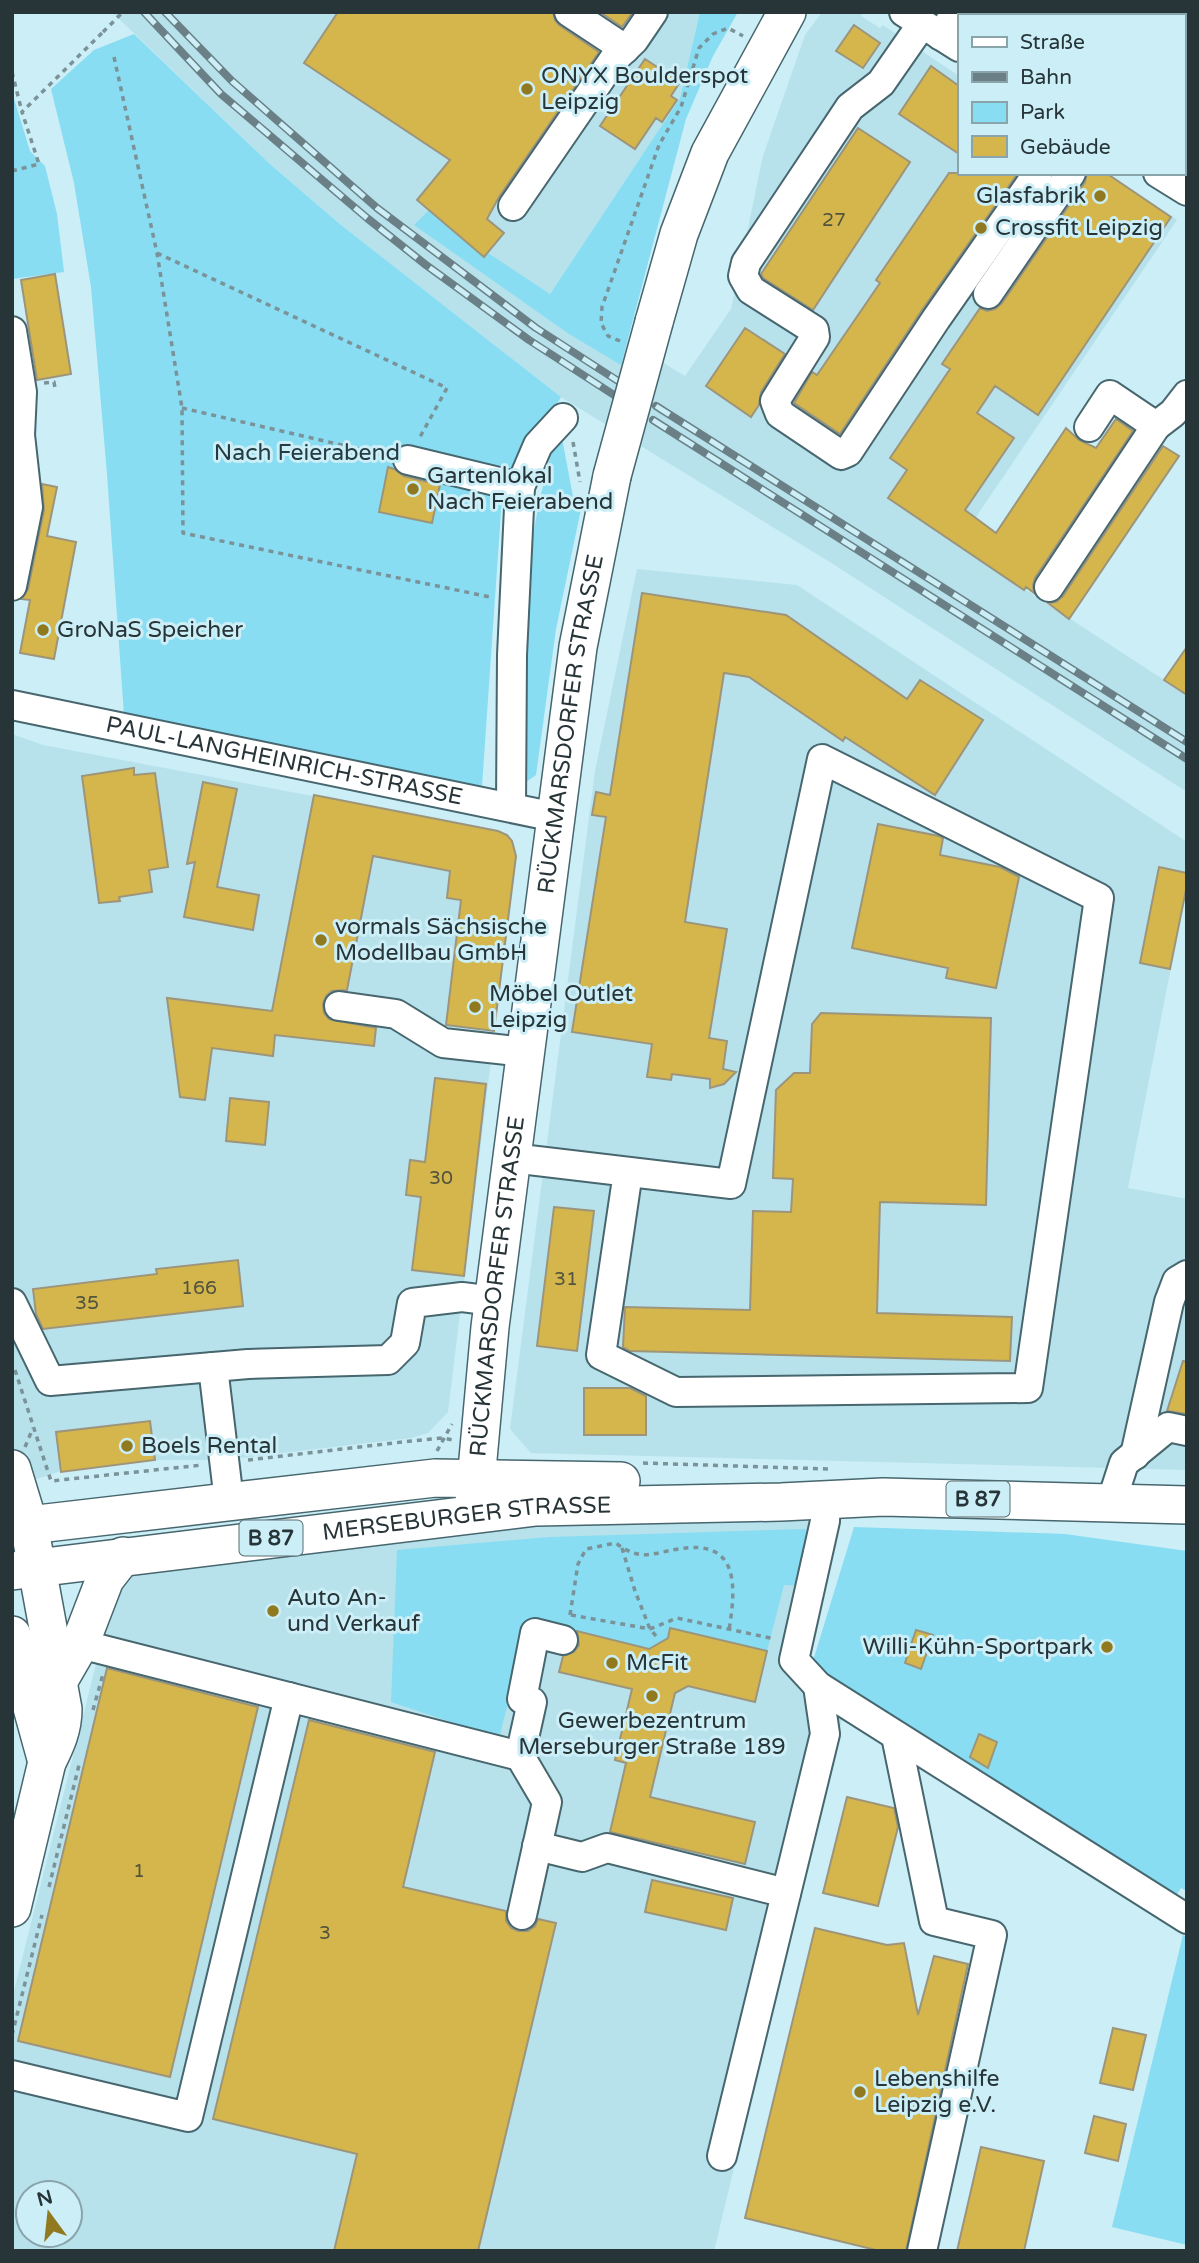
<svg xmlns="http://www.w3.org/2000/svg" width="1199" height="2263" viewBox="0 0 1199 2263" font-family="'Varela Round',sans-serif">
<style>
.built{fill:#b7e2ec;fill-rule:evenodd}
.green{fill:#88ddf2}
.building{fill:#d4b64c;stroke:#9d957b;stroke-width:2}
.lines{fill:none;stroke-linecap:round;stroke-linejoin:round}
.minor-casing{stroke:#47666e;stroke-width:32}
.major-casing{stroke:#47666e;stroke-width:40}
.path{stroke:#7a9298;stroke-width:3.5;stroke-dasharray:5 5;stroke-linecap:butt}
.minor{stroke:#fff;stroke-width:28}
.major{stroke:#fff;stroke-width:37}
.rail-casing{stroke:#6a8086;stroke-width:8}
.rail{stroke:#cbeef7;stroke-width:5;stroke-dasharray:16;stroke-linecap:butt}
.major-bridge-casing{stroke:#47666e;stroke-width:40;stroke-linecap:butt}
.major-bridge{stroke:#fff;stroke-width:37}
.poi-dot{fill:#91791f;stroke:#cbeef7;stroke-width:2.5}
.labels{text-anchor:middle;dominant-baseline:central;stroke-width:6;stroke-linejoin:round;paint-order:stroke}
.number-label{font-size:19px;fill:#52543d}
.shield{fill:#cbeef7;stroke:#586c71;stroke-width:2}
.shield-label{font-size:21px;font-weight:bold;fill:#273438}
.poi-label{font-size:23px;fill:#273438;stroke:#cbeef7;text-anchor:start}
.park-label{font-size:23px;fill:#233b41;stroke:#cbeef7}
.street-label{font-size:23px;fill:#273438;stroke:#cbeef7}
</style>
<rect width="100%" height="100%" fill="#cbeef7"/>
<path class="built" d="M112,12H700L680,98L550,294L685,376L731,309L763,156L805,35L822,12H863L861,16L880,28L883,25L959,76V173H1106L1177,220L957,545L1164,680L1187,647V792L833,564L561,397L341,225L271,165Z
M637,569L797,585L1187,842V885L1128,1188L1187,1199V1470L531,1453L510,1429L595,771Z
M12,734L43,745L498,831L507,835L512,841L516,856L448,1412L428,1433L411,1438L223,1460H155L61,1471L12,1487Z
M814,1511L786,1665L843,1715L714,2251H12V1999L120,1569L547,1516ZM28,2193H70V2235H28Z"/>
<path class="green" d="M700,12H738L713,56L686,119L621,365L569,334L414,225L429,210L483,257L488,253L550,294L680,98Z
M134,34L271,165L341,225L561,397L502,497L482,786L124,715L107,474L91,287L74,183L51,89L94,50Z
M12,92L30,151L45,166L57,214L64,272L12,279Z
M561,433L575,507L581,509L556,629L536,775L522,785C524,684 519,580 544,482C548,465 551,448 561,433Z
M854,1527L1065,1534L1187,1551V1891L1181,1888L1173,1901L984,1779L812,1664Z
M805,1529L811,1539L800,1586L784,1585L767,1651L670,1629L667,1639L650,1649L529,1622L499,1738L391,1702L397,1550L549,1537Z
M1183,1935L1187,1937V2245L1112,2227Z"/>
<path class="building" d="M338,12H553L555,20L559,25L599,52L499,197L487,219L504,233L484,257L417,200L450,160L304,63Z
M600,12H633L622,27Z
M854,25L880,43L863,68L836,51Z
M645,59L680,82L671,96L677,100L662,122L656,118L635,149L600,126Z
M931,66L959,86V154L899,114Z
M858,128L910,162L813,310L763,278L761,274Z
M949,173H1018L922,310L840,434L794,403L812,372L817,375L880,283L876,280Z
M1087,173H1106L1171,217L1038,415L995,386L977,413L1014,438L965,510L996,533L1066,428L1079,440L1096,448L1116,419L1133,431L1035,578L1033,585L1034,593L1026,587L1024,590L888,498L907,470L890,458L950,369L942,364L980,308L987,311L995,309L1002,303L1085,182Z
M55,274L71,374L37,380L21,280Z
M745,328L785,354L761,392L759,405L751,417L706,386Z
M1163,446L1179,456L1069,619L1048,603L1056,602L1063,596Z
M388,467L394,469L404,476L440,485L432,523L379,512Z
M42,484L57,487L47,536L76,542L54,659L20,653L30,600L21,599L28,589L44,510Z
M642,593L786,615L907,699L920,680L983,720L935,795L845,737L843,741L749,677L724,673L685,922L727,929L709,1038L727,1041L723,1069L736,1072L724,1084L710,1088V1079L672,1074L671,1080L647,1077L652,1044L572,1032L606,817L592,815L596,792L610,795Z
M1187,647V695L1164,680Z
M134,768V775L155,773L168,867L149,870L152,892L119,897L120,901L99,903L82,776Z
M203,782L237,789L217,887L259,895L253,930L184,917L195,862L187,864Z
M314,795L498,831L507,835L512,841L516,856L494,1031L446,1025L461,900L447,898L450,871L373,856L347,990L332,991L326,996L323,1004L324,1013L329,1019L376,1028L374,1046L275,1035L273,1056L212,1048L205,1100L180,1097L167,998L272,1011Z
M878,824L939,836L943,838L940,855L1000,867L1019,877L996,988L946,978L948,968L852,948Z
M1159,867L1187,873V885L1170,969L1140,963Z
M821,1013L991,1018L986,1205L880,1202L877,1313L1012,1317L1010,1361L630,1351L623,1347L625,1307L750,1310L753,1211L791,1212L793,1179L773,1178L776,1090L794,1073H810L812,1024Z
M435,1078L486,1084L464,1276L412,1270L421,1197L406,1195L410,1160L425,1162Z
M230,1098L269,1102L265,1145L226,1141Z
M554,1207L594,1211L577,1351L537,1346Z
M238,1260L243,1306L43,1329L36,1314L33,1289L157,1274L156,1269Z
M1183,1361L1187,1362V1414L1167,1411Z
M584,1388H630L646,1396V1435H584Z
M150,1421L155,1460L61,1472L56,1432Z
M670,1628L767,1651L755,1702L688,1686L675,1693L650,1797L755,1822L745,1864L610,1832L626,1763L615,1760L632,1689L559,1672L563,1656L574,1652L579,1645L577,1631L649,1649L668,1638Z
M916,1630L933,1635L921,1669L905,1663Z
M107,1668L258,1707L170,2077L18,2041Z
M309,1720L435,1752L403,1887L506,1911V1921L511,1928L518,1931H528L535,1926L538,1919L556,1923L478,2251H334L357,2154L213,2119Z
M979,1734L997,1742L988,1768L970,1757Z
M847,1797L894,1808L898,1827L878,1906L823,1893Z
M652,1880L733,1898L726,1930L645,1912Z
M815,1928L887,1945L904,1943L918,2015L934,1956L968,1964L906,2251H880L745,2218Z
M1113,2028L1146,2035L1133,2090L1100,2083Z
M1094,2116L1126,2124L1118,2161L1085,2153Z
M981,2147L1044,2161L1024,2251H957Z"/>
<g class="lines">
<g class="minor-casing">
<g id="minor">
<path d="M569,12L625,49"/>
<path d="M904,12L959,47"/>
<path d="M997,16L1000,12"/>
<path d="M922,24L881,83L850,107L746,263L743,276L751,290L814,330L815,337L775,401L780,414L841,455L848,452L936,319L1038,173"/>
<path d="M941,36L956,12"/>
<path d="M1183,56L1187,57"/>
<path d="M1158,173L1187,191"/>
<path d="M513,206L614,59L634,40L653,12"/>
<path d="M988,294L1071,173"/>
<path d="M12,331L22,392L20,435"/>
<path d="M12,416L20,435L28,507L12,586"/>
<path d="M1089,427L1110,395L1156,426L1173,413L1187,395"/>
<path d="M408,460L520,487"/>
<path d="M1049,587L1156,426"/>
<path id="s1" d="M12,705L555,817"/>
<path d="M511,807L512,655L520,487L538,445L563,418"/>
<path d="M339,1006L396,1014L443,1043L525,1052"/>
<path d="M512,1158L731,1184L822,759L1099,898L1028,1388L676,1392L601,1355L628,1172"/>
<path d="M12,1303L50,1381L248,1364L388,1360L405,1343L412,1303L462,1297L494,1301"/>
<path d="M213,1367L229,1501"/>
<path d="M1135,1455L1169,1302L1177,1281L1187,1275"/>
<path d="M826,1500L825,1521L794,1660L818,1686L1187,1919"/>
<path d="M1111,1503L1124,1463L1168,1427L1187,1431"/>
<path d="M80,1644L520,1756"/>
<path d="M896,1736L934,1921L992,1935L922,2251"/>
<path d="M537,1846L582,1857L607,1848L786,1893"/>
<path d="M522,1915L547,1802L520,1756L532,1702L522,1699L535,1633L563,1640"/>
<path d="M12,2075L188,2117L289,1697"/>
<path d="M722,2156L825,1734L818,1686"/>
</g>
</g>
<g class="major-casing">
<g id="major">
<path d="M654,322L679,234L710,153L787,12"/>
<path d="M12,1469L29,1525L63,1709C63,1729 56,1744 47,1762L12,1908"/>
<path id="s2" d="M473,1514L490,1327L578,647L612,476"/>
<path d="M12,1527L435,1478L621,1481"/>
<path id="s3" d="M12,1571L536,1507L781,1502L883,1497L1187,1505"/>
<path d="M12,1635L47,1762"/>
<path d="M58,1682L80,1644L105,1579L123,1556"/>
</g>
</g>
<path class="path" d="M103,32L121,14
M114,57L157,253L182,408L183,533L490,597
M12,72L22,112
M12,171L39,164L22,112L103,32
M157,253L447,388L420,437
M620,341L608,336L601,323L602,307L659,145L681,107L699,48L713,34L728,28L743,36
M44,383L54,382L55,388H53
M182,408L385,455
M573,442L580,482
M15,1370L51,1481L202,1465
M25,1447L33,1428
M437,1451L452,1424
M248,1460L411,1441L443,1438L453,1440
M643,1463L828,1469
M622,1548L635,1591L650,1629L656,1636
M570,1615L578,1564L586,1549L616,1543C640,1562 653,1553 678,1549C740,1538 736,1587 729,1630
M571,1615L650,1629L677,1618L775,1639
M93,1710L103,1674
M49,1887L79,1765
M12,2035L42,1915"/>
<use href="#minor" class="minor"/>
<use href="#major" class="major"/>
<g class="rail-casing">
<path id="rail" d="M144,12L221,94L367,218L426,265L529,340L614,395
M165,12L232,81L377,208L536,328L618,381
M656,406L1187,742
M653,420L1187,759"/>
</g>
<use href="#rail" class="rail"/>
<g class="major-bridge-casing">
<path id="major-bridge" d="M612,476L654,322"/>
</g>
<use href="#major-bridge" class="major-bridge"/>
</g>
<g class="poi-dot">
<circle cx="527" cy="89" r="7"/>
<circle cx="1100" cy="196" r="7"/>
<circle cx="981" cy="228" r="7"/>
<circle cx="413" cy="489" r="7"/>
<circle cx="43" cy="630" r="7"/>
<circle cx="321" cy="940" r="7"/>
<circle cx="475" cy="1007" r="7"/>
<circle cx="127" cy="1446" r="7"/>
<circle cx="273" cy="1611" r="7"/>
<circle cx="1107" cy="1647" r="7"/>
<circle cx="612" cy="1663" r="7"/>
<circle cx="652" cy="1696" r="7"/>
<circle cx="860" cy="2092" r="7"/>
</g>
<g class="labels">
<g class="number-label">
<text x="834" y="220">27</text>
<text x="441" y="1178">30</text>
<text x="566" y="1279">31</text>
<text x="199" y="1288">166</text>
<text x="87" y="1303">35</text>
<text x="139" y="1871">1</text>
<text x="325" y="1933">3</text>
</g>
<g class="shield">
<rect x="946.5" y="1481.5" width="63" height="35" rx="5"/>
<rect x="239.5" y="1520.5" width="63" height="35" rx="5"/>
</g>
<g class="shield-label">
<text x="978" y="1499">B 87</text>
<text x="271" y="1538">B 87</text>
</g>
<g class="poi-label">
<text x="541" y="76">ONYX Boulderspot<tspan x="541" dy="26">Leipzig</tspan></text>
<text x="1086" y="196" text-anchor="end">Glasfabrik</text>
<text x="995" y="228">Crossfit Leipzig</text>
<text x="427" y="476">Gartenlokal<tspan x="427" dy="26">Nach Feierabend</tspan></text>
<text x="57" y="630">GroNaS Speicher</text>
<text x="335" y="927">vormals Sächsische<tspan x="335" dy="26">Modellbau GmbH</tspan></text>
<text x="489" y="994">Möbel Outlet<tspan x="489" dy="26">Leipzig</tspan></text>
<text x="141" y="1446">Boels Rental</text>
<text x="287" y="1598">Auto An-<tspan x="287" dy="26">und Verkauf</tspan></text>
<text x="1093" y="1647" text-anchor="end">Willi-Kühn-Sportpark</text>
<text x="626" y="1663">McFit</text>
<text x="652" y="1721" text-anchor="middle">Gewerbezentrum<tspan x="652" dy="26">Merseburger Straße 189</tspan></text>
<text x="874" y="2079">Lebenshilfe<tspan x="874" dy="26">Leipzig e.V.</tspan></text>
</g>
<g class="park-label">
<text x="307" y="453">Nach Feierabend</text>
</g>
<g class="street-label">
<text stroke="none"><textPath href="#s2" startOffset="796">RÜCKMARSDORFER STRASSE</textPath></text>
<text stroke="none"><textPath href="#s1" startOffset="278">PAUL-LANGHEINRICH-STRASSE</textPath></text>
<text stroke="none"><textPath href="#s2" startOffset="229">RÜCKMARSDORFER STRASSE</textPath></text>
<text stroke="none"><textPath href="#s3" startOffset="458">MERSEBURGER STRASSE</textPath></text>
</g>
</g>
<rect width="1199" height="2263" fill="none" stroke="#273438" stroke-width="28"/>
<rect x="958" y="14" width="228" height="161" fill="#cbeef7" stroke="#89a4ab" stroke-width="2"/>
<rect x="972" y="37" width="35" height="10" fill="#ffffff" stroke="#89a4ab" stroke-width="2"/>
<text x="1020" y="49" font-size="21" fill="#273438">Straße</text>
<rect x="972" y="72" width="35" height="10" fill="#6a8086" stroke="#89a4ab" stroke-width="2"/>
<text x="1020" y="84" font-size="21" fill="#273438">Bahn</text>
<rect x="972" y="102" width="35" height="21" fill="#88ddf2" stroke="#89a4ab" stroke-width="2"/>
<text x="1020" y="119" font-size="21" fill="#273438">Park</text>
<rect x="972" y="136" width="35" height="21" fill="#d4b64c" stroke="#89a4ab" stroke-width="2"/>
<text x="1020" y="154" font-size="21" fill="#273438">Gebäude</text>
<g transform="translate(49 2214) rotate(345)"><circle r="33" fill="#cbeef7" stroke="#89a4ab" stroke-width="2"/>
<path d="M0-5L12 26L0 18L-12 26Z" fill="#91791f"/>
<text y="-10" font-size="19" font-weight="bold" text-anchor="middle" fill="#273438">N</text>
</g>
</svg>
